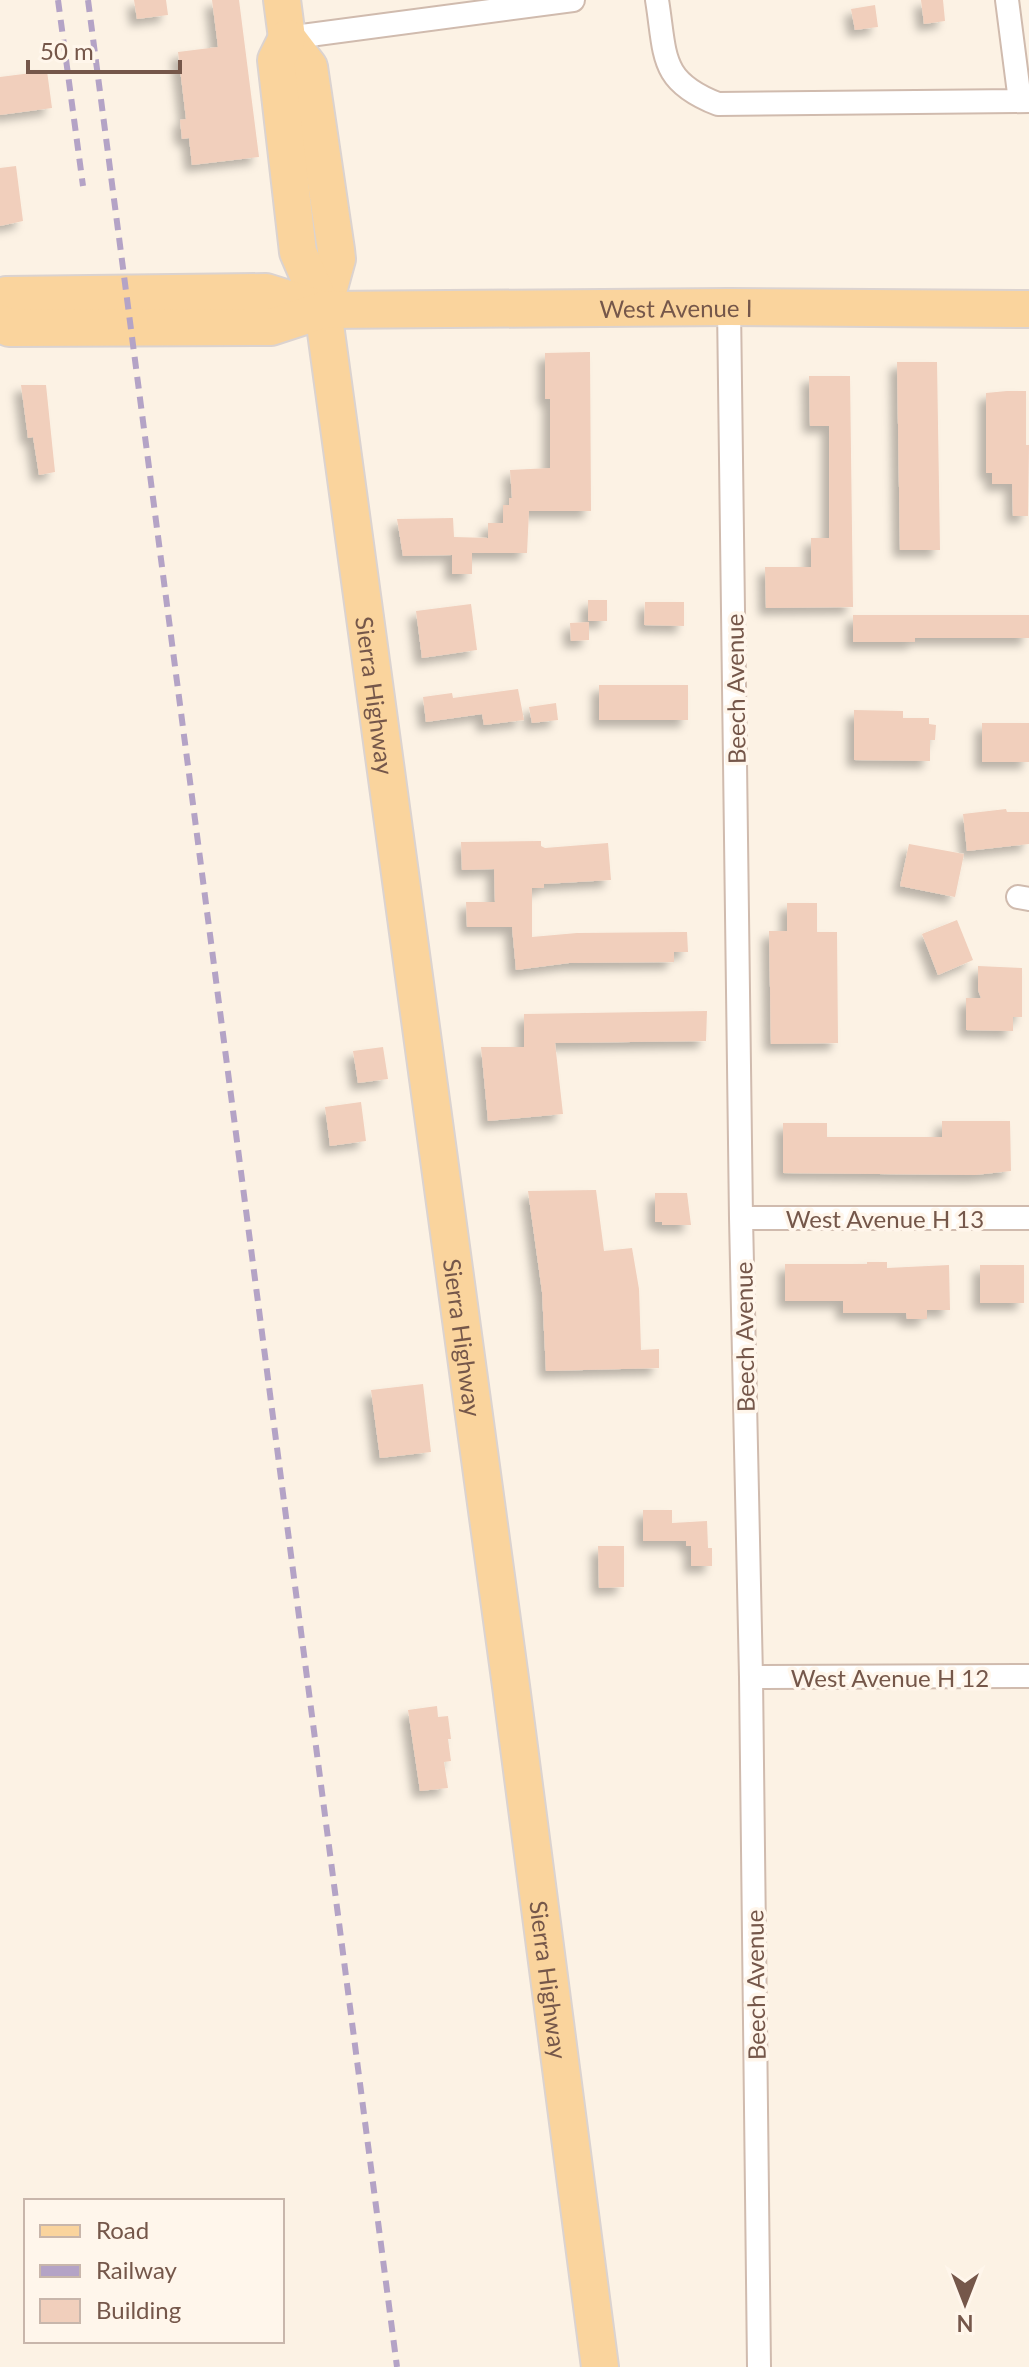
<svg xmlns="http://www.w3.org/2000/svg" width="1029" height="2367" viewBox="0 0 1029 2367" font-family="Lato,sans-serif">
<style>
.building{fill:#f1cfbc;filter:url(#shadow)}
.lines{fill:none;stroke-linecap:round;stroke-linejoin:round}
.minor-casing{stroke:#d0bbae;stroke-width:26}
.primary-casing{stroke:#dbd3d0;stroke-width:40}
.minor{stroke:#fff;stroke-width:22}
.primary{stroke:#fad49d;stroke-width:36}
.rail{stroke:#b4a3c6;stroke-width:6;stroke-dasharray:12 8;stroke-linecap:butt}
.labels{text-anchor:middle;dominant-baseline:central;stroke-width:7;stroke-linejoin:round;paint-order:stroke}
.street-label{font-size:24px;fill:#75574a;stroke:#fff6eb}
</style>
<defs>
<filter id="shadow"><feDropShadow dx="-7" dy="7" stdDeviation="4" flood-color="#0004"/></filter>
</defs>
<rect width="100%" height="100%" fill="#fcf2e4"/>
<path class="building" d="M134,0H166L168,15L137,19Z
M212,0H239L259,157L192,165L189,138L182,139L180,120L186,119L178,52L218,47Z
M921,0H943L945,21L924,24Z
M875,5L878,27L855,30L851,9Z
M47,71L52,108L0,115V77Z
M16,166L23,221L0,226V168Z
M590,352L591,511H529L527,553H472V574H452V555L403,556L397,519L453,518L454,537L488,538V523H503V505H509V498H512L510,470L550,468V399H545V353Z
M897,362H937L940,550H900Z
M809,376H850L853,607L766,608L765,567H811V538H829V426H810Z
M21,385H46L55,472L39,475L33,437L28,438Z
M1007,391H1026V445H1029L1028,516H1013L1012,484H992V473H986V393Z
M588,600H607V621H588Z
M645,602H684V626L644,625Z
M471,604L477,650L422,658L416,611Z
M853,615H1029V638H915V642H853Z
M589,622V640L571,641L570,623Z
M599,685H688V720H599Z
M518,689L524,720L484,725L482,714L426,722L423,697L452,693L453,698Z
M556,703L558,720L532,723L529,707Z
M854,710L903,711V718H929V724L936,725L935,740H930V761L854,760Z
M982,723H1029V762H982Z
M1006,809L1007,812H1029V844L967,851L963,814Z
M541,841V846L545,848L608,843L611,880L544,884V888H532V937L577,933L687,932L688,952H674V962L569,963L516,970L512,927H467L466,902H495L494,869L462,870L461,842Z
M909,844L964,854L955,897L900,886Z
M787,903H817V932H837L838,1043L771,1044L769,931H787Z
M957,920L973,960L938,975L922,934Z
M978,966L1022,968V1017H1013V1031L966,1030V998H981L978,990Z
M707,1011L706,1041L555,1043L563,1114L488,1121L481,1047H524V1014Z
M383,1047L388,1079L358,1083L353,1051Z
M361,1102L366,1141L330,1146L325,1107Z
M942,1121H1010L1011,1171L975,1175L783,1173V1123H827V1137H942Z
M596,1190L604,1251L632,1248L639,1289L641,1350L659,1349V1368L546,1371L542,1292L528,1191Z
M655,1193H687L691,1225H662V1222H655Z
M867,1262H887V1268L949,1265L950,1310H927V1319H907L906,1313H843V1301H785V1264H867Z
M980,1265H1024V1303H980Z
M423,1384L431,1452L380,1458L371,1390Z
M643,1510H672V1523L707,1521L708,1548H712V1566H691V1546H686V1541H643Z
M598,1546H624V1587L599,1588Z
M437,1706L438,1717L448,1716L451,1739H448L451,1761L444,1762L448,1788L420,1791L408,1710Z"/>
<g class="lines">
<g class="minor-casing">
<path id="minor" d="M657,0C666,56 659,81 718,104L1029,101
M1007,0L1020,101
M287,38L573,0
M729,307L741,1218L751,1677L759,2367
M1018,897L1029,899
M741,1218H1029
M751,1677L1029,1676"/>
</g>
<g class="primary-casing">
<g id="primary">
<path d="M282,0L287,38L309,67L336,250L337,259L323,310"/>
<path id="s1" d="M287,38L276,60L298,252L323,310L511,1686L600,2367"/>
<path d="M0,299L6,295L266,292L323,310"/>
<path id="s2" d="M0,323L9,328L271,327L323,310L729,307L1029,309"/>
</g>
</g>
<use href="#minor" class="minor"/>
<use href="#primary" class="primary"/>
<path class="rail" d="M58,0L83,186
M88,0L397,2367"/>
</g>
<g class="labels">
<g class="street-label">
<text stroke="none"><textPath href="#s2" startOffset="680">West Avenue I</textPath></text>
<text transform="translate(735 689) rotate(-91)">Beech Avenue</text>
<text stroke="none"><textPath href="#s1" startOffset="670">Sierra Highway</textPath></text>
<text x="885" y="1218">West Avenue H 13</text>
<text transform="translate(744 1337) rotate(-91)">Beech Avenue</text>
<text stroke="none"><textPath href="#s1" startOffset="1318">Sierra Highway</textPath></text>
<text x="890" y="1677">West Avenue H 12</text>
<text stroke="none"><textPath href="#s1" startOffset="1966">Sierra Highway</textPath></text>
<text transform="translate(755 1985) rotate(-91)">Beech Avenue</text>
</g>
</g>
<rect x="24" y="2199" width="260" height="144" fill="#fff6eb" stroke="#c8b6ab" stroke-width="2"/>
<rect x="40" y="2225" width="40" height="12" fill="#fad49d" stroke="#c8b6ab" stroke-width="2"/>
<text x="96" y="2239" font-size="24" fill="#75574a">Road</text>
<rect x="40" y="2265" width="40" height="12" fill="#b4a3c6" stroke="#c8b6ab" stroke-width="2"/>
<text x="96" y="2279" font-size="24" fill="#75574a">Railway</text>
<rect x="40" y="2299" width="40" height="24" fill="#f1cfbc" stroke="#c8b6ab" stroke-width="2"/>
<text x="96" y="2319" font-size="24" fill="#75574a">Building</text>
<g transform="translate(965 2303) rotate(180)" stroke="#fff6eb" stroke-width="6" paint-order="stroke">
<path d="M0-6L14 30L0 20L-14 30Z" fill="#75574a"/>
<text y="-12" font-size="22" font-weight="bold" text-anchor="middle" fill="#75574a">N</text>
</g>
<path d="M28 60v12h152v-12" fill="none" stroke="#75574a" stroke-width="4"/>
<text x="40" y="60" font-size="24" fill="#75574a" stroke="#fff6eb" stroke-width="6" paint-order="stroke">50 m</text>
</svg>
